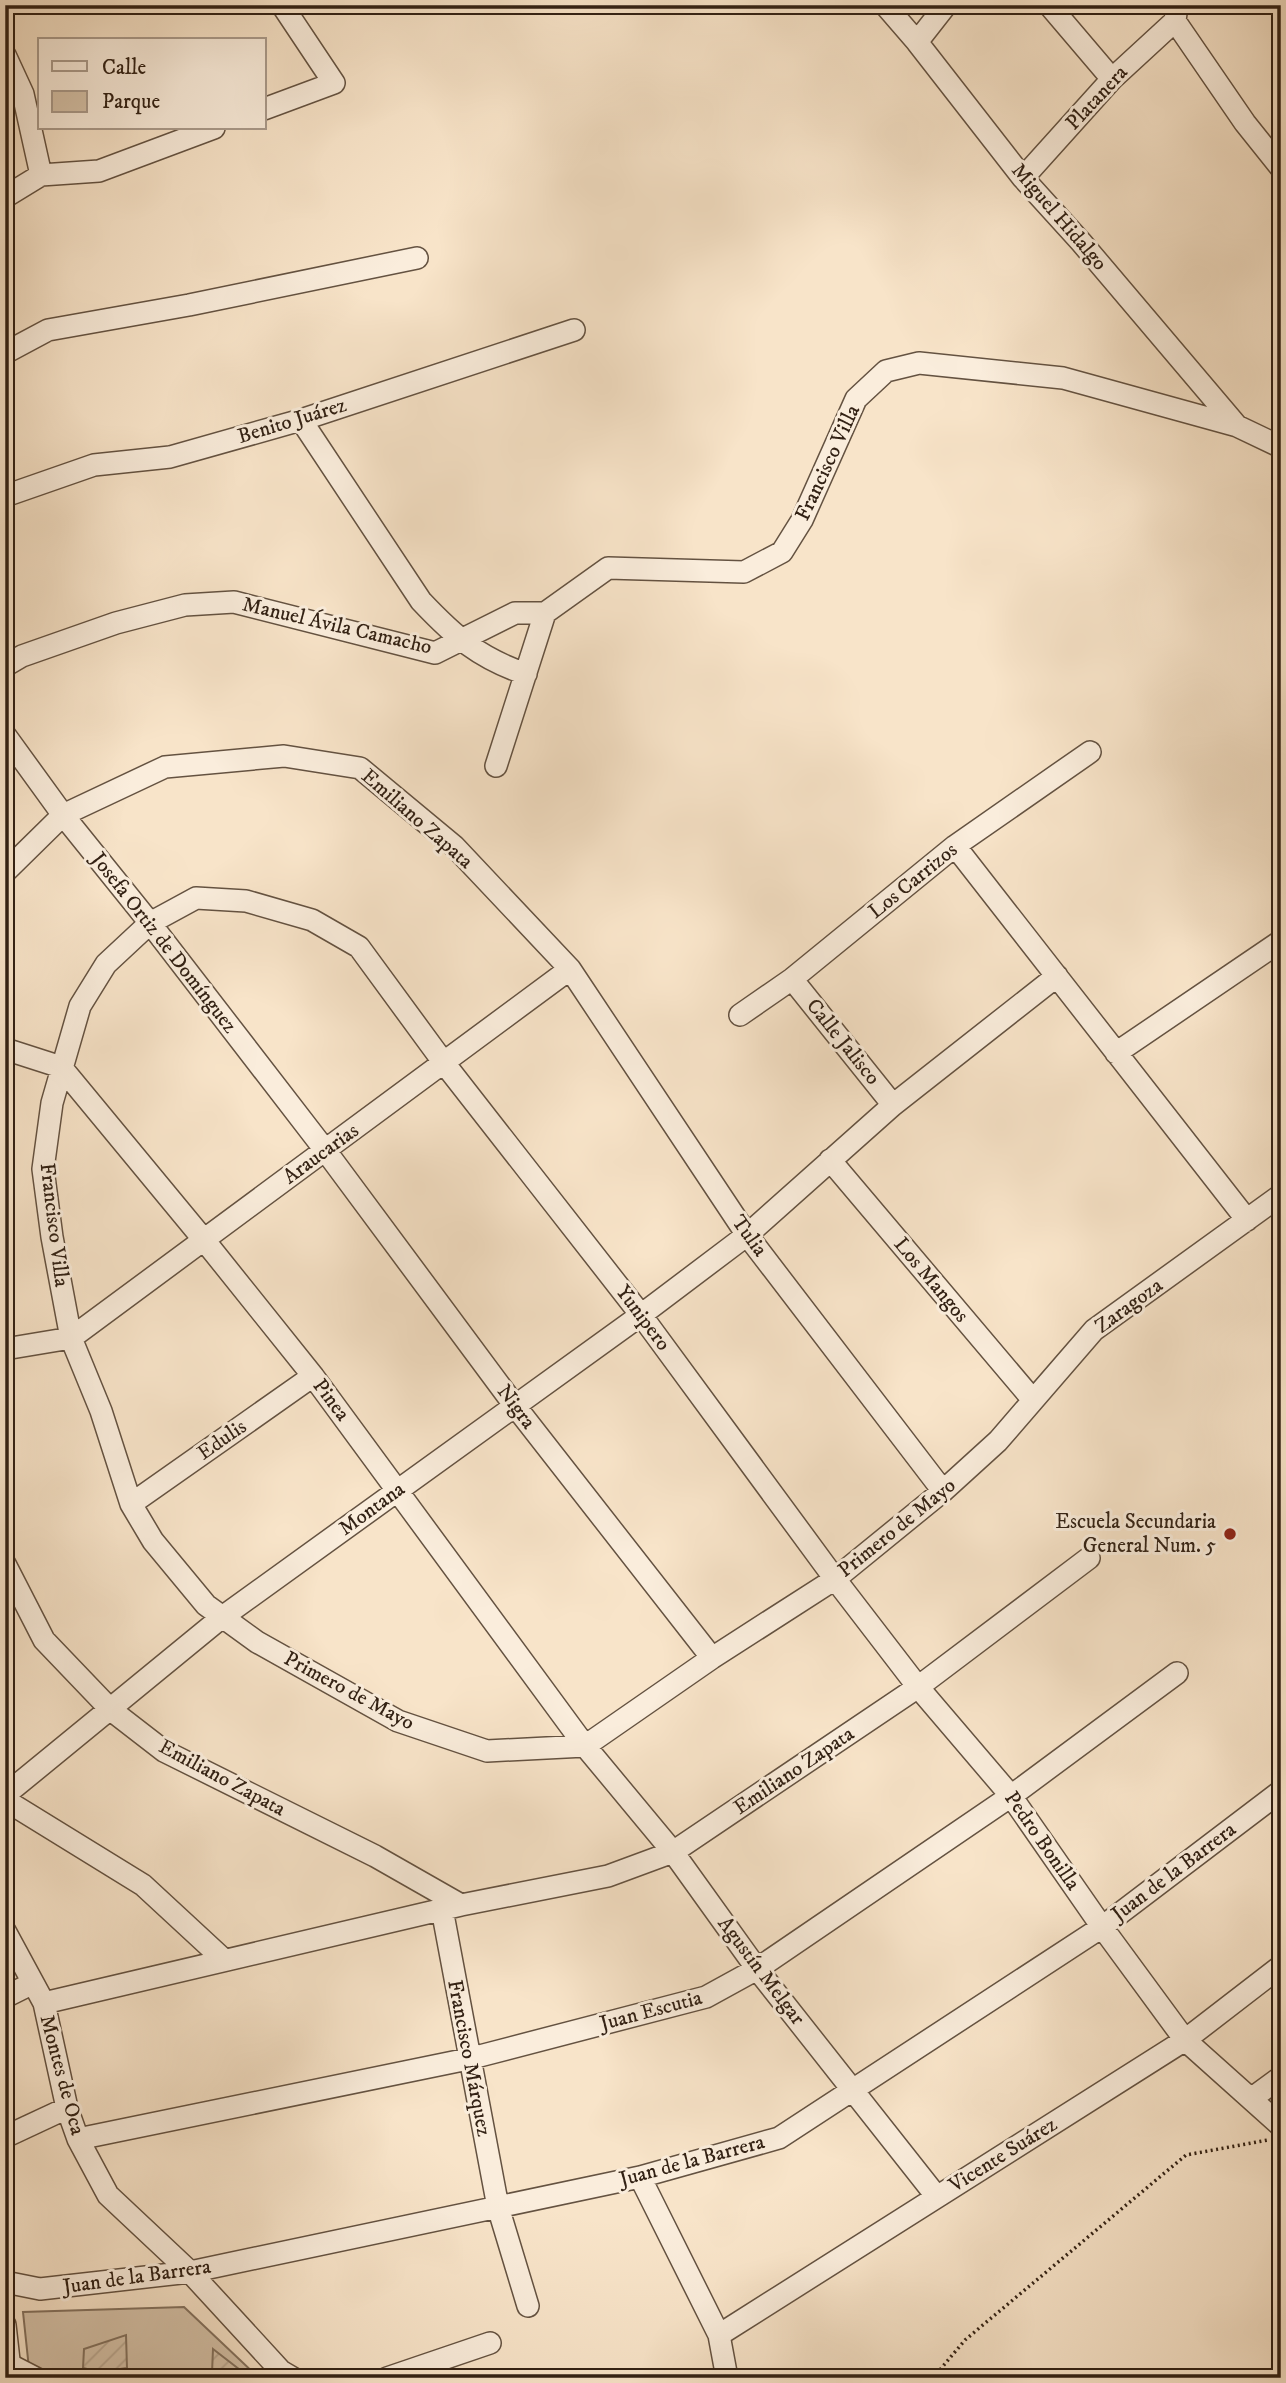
<svg xmlns="http://www.w3.org/2000/svg" width="1286" height="2383" viewBox="0 0 1286 2383" font-family="'IM FELL DW Pica',serif">
<style>
.park{fill:#d6c3aa;stroke:#84725f;stroke-width:2}
.garden{fill:url(#garden-furrows);stroke:#84725f;stroke-width:2}
.lines{fill:none;stroke-linecap:round;stroke-linejoin:round}
.pedestrian-casing{stroke:#645241;stroke-width:19}
.minor-casing{stroke:#645241;stroke-width:24}
.path{stroke:#322114;stroke-width:3.5;stroke-dasharray:2 3.5;stroke-linecap:butt}
.pedestrian{stroke:#faeddc;stroke-width:16}
.minor{stroke:#faeddc;stroke-width:21}
.poi-dot{fill:#8f2418;stroke:#faeddc;stroke-width:2.5}
.labels{text-anchor:middle;dominant-baseline:central;stroke-width:6;stroke-linejoin:round;paint-order:stroke}
.street-label{font-size:21px;fill:#322114;stroke:#faeddc}
.poi-label{font-size:21px;fill:#322114;stroke:#faeddc;text-anchor:end}
</style>
<defs>
<pattern id="garden-furrows" width="10" height="10" patternUnits="userSpaceOnUse" patternTransform="scale(1.75)"><rect width="10" height="10" fill="#d6c3aa"/><path d="M-1 1l2-2M0 10L10 0M9 11l2-2" fill="none" stroke="#b8a791"/></pattern>
</defs>
<rect width="100%" height="100%" fill="#f8e4c9"/>
<filter id="stains"><feTurbulence type="fractalNoise" baseFrequency=".00286" numOctaves="4"/><feColorMatrix values="0 0 0 0 .2 0 0 0 0 .09 0 0 0 0 .02 0 0 0 .5 -.17"/></filter>
<radialGradient id="worn" r=".72"><stop offset=".6" stop-color="#630" stop-opacity="0"/><stop offset="1" stop-color="#630" stop-opacity=".3"/></radialGradient>
<path class="park" d="M184,2307L259,2378H30L23,2312Z"/>
<path class="garden" d="M126,2335L127,2368L99,2372L83,2368L84,2349Z
M213,2349L244,2373H212Z"/>
<g class="lines">
<g class="pedestrian-casing">
<path id="pedestrian" d="M10,2362L41,2378"/>
</g>
<g class="minor-casing">
<path id="minor" d="M885,5L917,42L1023,178L1081,242L1237,426
M1049,5L1112,79
M1177,5L1175,21L1245,123L1281,168
M917,42L946,5
M5,55L23,94L41,175
M264,109L334,83L282,5
M1023,178L1112,79L1175,21
M5,197L41,175L99,171L214,128
M5,353L48,330L189,305L417,258
M301,420L421,601C455,637 479,658 526,674
M5,496L94,465L170,457L301,420L574,330
M5,666L22,656L116,623L185,605L234,602L435,653L515,613H545
M5,735L63,815L150,923L325,1150L515,1406L712,1658
M496,766L545,613L608,568L744,572L782,552L802,520L856,399L886,371L919,363L1063,378L1237,426L1281,447
M955,846L1247,1220
M5,872L63,815L165,767L284,756L360,768L454,846L570,969L747,1235L943,1491
M792,979L893,1105
M740,1015L792,979L955,846L1090,752
M5,1049L61,1067L204,1240L313,1376L585,1746L673,1852L757,1969L937,2197
M1116,1053L1281,941
M830,1160L1033,1400
M1281,1195L1094,1330L998,1441L943,1491L835,1579L712,1658L585,1746L487,1751L398,1721L257,1642L206,1605L153,1541L131,1504L101,1411L71,1338L52,1237L43,1169L52,1103L80,1006L106,964L150,923L196,898L246,901L312,920L359,947L444,1063L641,1315L835,1579L918,1687L1011,1796L1102,1927L1185,2040L1281,2126
M5,1349L71,1338L570,969
M131,1504L313,1376
M5,1564L44,1640L111,1710L164,1751L375,1856L461,1905
M5,1795L221,1618L641,1315L747,1235L893,1105L1057,976
M5,1800L143,1885L223,1959
M442,1909L498,2207L528,2306
M5,1931L44,2003L67,2108L78,2139L108,2195L190,2272L281,2371L293,2378
M5,1997L33,1983
M44,2003L461,1905L608,1876L673,1852L918,1687L1089,1558
M1251,2099L1281,2077
M5,2137L67,2108
M78,2139L468,2059L706,1997L757,1969L1011,1796L1177,1673
M640,2177L719,2335L727,2378
M5,2282L40,2289L190,2272L640,2177L779,2138L1102,1927L1281,1791
M5,2325L11,2378
M719,2335L1185,2040L1281,1966
M387,2378L490,2343"/>
</g>
<path class="path" d="M933,2378L965,2340L1186,2155L1268,2140"/>
<use href="#pedestrian" class="pedestrian"/>
<use href="#minor" class="minor"/>
</g>
<circle class="poi-dot" cx="1230" cy="1534" r="7"/>
<g class="labels">
<g class="street-label">
<text transform="translate(1097 98) rotate(-47)">Platanera</text>
<text transform="translate(1059 217) rotate(49)">Miguel Hidalgo</text>
<text transform="translate(292 421) rotate(-17)">Benito Juárez</text>
<text transform="translate(828 463) rotate(-65)">Francisco Villa</text>
<text transform="translate(337 626) rotate(13)">Manuel Ávila Camacho</text>
<text transform="translate(417 819) rotate(41)">Emiliano Zapata</text>
<text transform="translate(913 881) rotate(-39)">Los Carrizos</text>
<text transform="translate(164 943) rotate(52)">Josefa Ortiz de Domínguez</text>
<text transform="translate(843 1042) rotate(51)">Calle Jalisco</text>
<text transform="translate(321 1154) rotate(-36)">Araucarias</text>
<text transform="translate(54 1225) rotate(83)">Francisco Villa</text>
<text transform="translate(749 1236) rotate(54)">Tulia</text>
<text transform="translate(931 1280) rotate(50)">Los Mangos</text>
<text transform="translate(1129 1306) rotate(-36)">Zaragoza</text>
<text transform="translate(643 1318) rotate(53)">Yunipero</text>
<text transform="translate(331 1400) rotate(53)">Pinea</text>
<text transform="translate(516 1407) rotate(53)">Nigra</text>
<text transform="translate(222 1440) rotate(-35)">Edulis</text>
<text transform="translate(372 1509) rotate(-36)">Montana</text>
<text transform="translate(897 1528) rotate(-39)">Primero de Mayo</text>
<text transform="translate(349 1691) rotate(28)">Primero de Mayo</text>
<text transform="translate(794 1771) rotate(-34)">Emiliano Zapata</text>
<text transform="translate(222 1778) rotate(28)">Emiliano Zapata</text>
<text transform="translate(1042 1841) rotate(55)">Pedro Bonilla</text>
<text transform="translate(1174 1872) rotate(-37)">Juan de la Barrera</text>
<text transform="translate(761 1971) rotate(53)">Agustín Melgar</text>
<text transform="translate(651 2011) rotate(-15)">Juan Escutia</text>
<text transform="translate(469 2058) rotate(79)">Francisco Márquez</text>
<text transform="translate(62 2075) rotate(75)">Montes de Oca</text>
<text transform="translate(1003 2155) rotate(-32)">Vicente Suárez</text>
<text transform="translate(692 2161) rotate(-15)">Juan de la Barrera</text>
<text transform="translate(137 2277) rotate(-8)">Juan de la Barrera</text>
</g>
<g class="poi-label">
<text x="1216" y="1522">Escuela Secundaria<tspan x="1216" dy="24">General Num. 5</tspan></text>
</g>
</g>
<rect width="1286" height="2383" fill="none" stroke="#f8e4c9" stroke-width="28"/>
<rect x="7" y="7" width="1272" height="2369" fill="none" stroke="#322114" stroke-width="3.5"/>
<rect x="14" y="14" width="1258" height="2355" fill="none" stroke="#322114" stroke-width="2"/>
<rect x="38" y="38" width="228" height="91" fill="#faeddc" stroke="#aa9b8c" stroke-width="2"/>
<rect x="52" y="61" width="35" height="10" fill="#faeddc" stroke="#aa9b8c" stroke-width="2"/>
<text x="102" y="74" font-size="21" fill="#322114">Calle</text>
<rect x="52" y="91" width="35" height="21" fill="#d6c3aa" stroke="#aa9b8c" stroke-width="2"/>
<text x="102" y="108" font-size="21" fill="#322114">Parque</text>
<rect width="100%" height="100%" filter="url(#stains)"/>
<rect width="100%" height="100%" fill="url(#worn)"/>
</svg>
